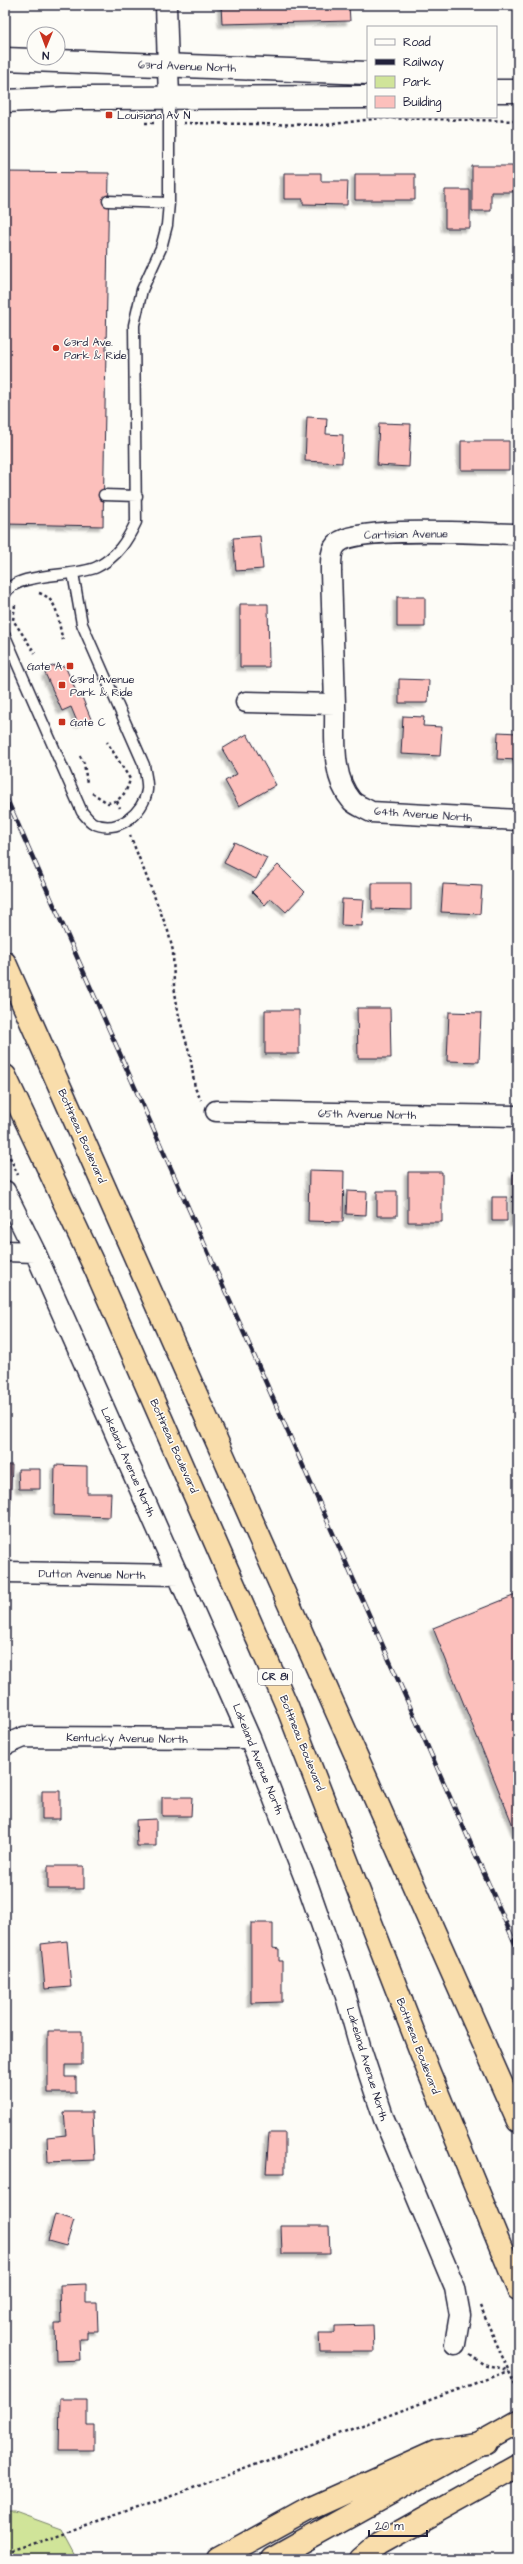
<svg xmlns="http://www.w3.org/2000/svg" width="523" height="2564" viewBox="0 0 523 2564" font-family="'Architects Daughter',sans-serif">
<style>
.green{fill:#d0e499;stroke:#79836a}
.building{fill:#fcc0bc;stroke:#22223b;filter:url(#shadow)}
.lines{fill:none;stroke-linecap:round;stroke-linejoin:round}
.service-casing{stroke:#22223b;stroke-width:13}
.minor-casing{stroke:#22223b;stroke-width:23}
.tertiary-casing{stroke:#22223b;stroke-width:25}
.trunk-casing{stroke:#22223b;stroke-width:25}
.motorway-casing{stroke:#22223b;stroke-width:25}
.path{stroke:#22223b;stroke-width:2.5;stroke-dasharray:3 3;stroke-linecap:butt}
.service{stroke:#fdfcf7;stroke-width:10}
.minor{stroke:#fdfcf7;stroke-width:20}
.tertiary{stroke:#fdfcf7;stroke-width:22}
.trunk{stroke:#f9ddab;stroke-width:22}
.motorway{stroke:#f9ddab;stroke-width:22}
.rail-casing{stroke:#22223b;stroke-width:4.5}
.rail{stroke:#fdfcf7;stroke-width:3;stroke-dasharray:9;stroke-linecap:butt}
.poi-dot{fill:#c8321e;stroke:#fdfcf7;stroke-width:1.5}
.labels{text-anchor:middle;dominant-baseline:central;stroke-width:3;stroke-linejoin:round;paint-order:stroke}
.shield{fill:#fdfcf7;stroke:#646373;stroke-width:1}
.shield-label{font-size:10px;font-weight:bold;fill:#22223b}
.street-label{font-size:11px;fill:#22223b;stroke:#fdfcf7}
.poi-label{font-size:11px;fill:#22223b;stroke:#fdfcf7;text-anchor:start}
</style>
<defs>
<filter id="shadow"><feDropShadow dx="-3.5" dy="3.5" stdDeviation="1" flood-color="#0004"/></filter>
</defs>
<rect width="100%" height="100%" fill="#fdfcf7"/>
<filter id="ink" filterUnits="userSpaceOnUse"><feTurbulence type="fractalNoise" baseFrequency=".025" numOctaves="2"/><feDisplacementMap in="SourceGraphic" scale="8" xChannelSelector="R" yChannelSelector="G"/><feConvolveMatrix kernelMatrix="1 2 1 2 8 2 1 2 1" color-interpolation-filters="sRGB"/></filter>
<g filter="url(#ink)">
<path class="green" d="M5,2512H15L62,2529L77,2557L5,2559Z"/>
<path class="building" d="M221,5H349L350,21L222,24Z
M472,166H513V192H491V211H472Z
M5,172L109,173L103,526L5,524Z
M284,173H321V181H348L347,205L303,204V199H284Z
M355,174H415V200H355Z
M445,190H470V228H445Z
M307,417L327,418L326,434L343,435L342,463L305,461Z
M379,423L411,424L409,467L377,465Z
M461,441H509V470H461Z
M260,536L263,569L236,571L233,538Z
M397,597H425V627H397Z
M240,604H268L269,667H240Z
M55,665V668L65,666L79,698L82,697L91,719L78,724L71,707L62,711L45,673L49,672L48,668Z
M399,679L429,680L428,703H399Z
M403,716L424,717L423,726L442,727L440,756L401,754Z
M498,732L518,733V760L497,759Z
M247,734L276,785L239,806L225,781L237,774L222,749Z
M234,842L267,858L256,879L224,863Z
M278,865L305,892L286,912L271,898L265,905L252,892Z
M372,883H411V910L372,909Z
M443,884L482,886L480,914L441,912Z
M342,899L364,900L362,926L341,925Z
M357,1008H390L391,1058H358Z
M265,1010H299V1054H265Z
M449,1012L481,1013L479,1062L447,1061Z
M309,1170L344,1171L343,1222L308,1221Z
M408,1172H442V1222H408Z
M513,1174H518V1223H513Z
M347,1191L367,1192L366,1215L346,1214Z
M377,1191H397V1216H377Z
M492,1197H507V1221H492Z
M5,1465H12L10,1517H5Z
M55,1465L87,1466V1493H111L110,1517L54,1515Z
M18,1469H40V1489H19Z
M518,1594V1838L433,1628Z
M42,1791H60V1819H42Z
M162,1797H192L191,1816H162Z
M156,1819V1846H137L136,1820Z
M48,1866H84V1889H48Z
M251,1923H273V1948L279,1949V1961H282V2002L251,2003Z
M67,1941L71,1987L45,1989L41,1944Z
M48,2031H82V2065H65V2077H76V2093H48Z
M64,2112H92L94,2160L48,2162L47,2137L66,2135Z
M269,2133H285V2173H266Z
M55,2214L74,2220L66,2246L48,2241Z
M281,2226H329L330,2254H282Z
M86,2284V2303H97L98,2331H87V2339H79L80,2360L56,2361L55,2324H61L60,2285Z
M373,2325L374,2352H320L319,2333H335V2326Z
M60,2399H87V2425H94V2450H59Z"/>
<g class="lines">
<g class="service-casing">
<path id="service" d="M108,201L169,203
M104,495L137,496
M5,594C16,571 74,578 97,567C117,557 127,541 136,522L134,325L142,290L161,248L167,225L169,203V98
M5,636L82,812C85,815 89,821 93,823C117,835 144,813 147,790C148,783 145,773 144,765L82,624L73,573"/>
</g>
<g class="minor-casing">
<path id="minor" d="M166,5L169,98
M246,702L335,704C336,734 330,776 352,801C357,806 365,808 371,812L518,820
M335,704L331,572C331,562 330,549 338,543C359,525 485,534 518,534
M216,1111L518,1116
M5,1191L35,1252L250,1738L309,1889L343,1986L361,2050L384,2119L455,2288L460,2315L455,2344
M5,1251L35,1252
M5,1572L179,1575
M5,1745L24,1737L250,1738"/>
</g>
<g class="tertiary-casing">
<path id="tertiary" d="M5,59L368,73
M496,91H518
M5,101L74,98L368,97"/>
</g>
<g class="trunk-casing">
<path id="trunk" d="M5,963L518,2121
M5,1076L96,1270L287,1706L428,2070L518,2289"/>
</g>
<g class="motorway-casing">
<path id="motorway" d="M218,2559L307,2510L438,2451L486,2443
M272,2559L518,2422
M361,2559L380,2543L518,2466"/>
</g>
<path class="path" d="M145,123H154
M183,123L326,125L381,118L518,121
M39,593C60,600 57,621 63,640
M15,605L13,620L35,653
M80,756L84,763L87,783
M92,793L108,803C121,801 127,792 130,779L107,742
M117,801L120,808
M130,835L168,931L173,951L174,986L179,1017L190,1055L195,1088L201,1100
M5,1146L18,1175
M480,2306L518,2392
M470,2355L483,2364L508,2370
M5,2552L49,2539L158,2501L508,2371"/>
<use href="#service" class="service"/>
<use href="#minor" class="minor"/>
<use href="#tertiary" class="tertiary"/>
<use href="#trunk" class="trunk"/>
<use href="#motorway" class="motorway"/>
<g class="rail-casing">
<path id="rail" d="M5,795L518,1950"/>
</g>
<use href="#rail" class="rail"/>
</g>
</g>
<g class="poi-dot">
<rect x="105" y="111" width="8" height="8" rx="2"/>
<circle cx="56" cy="348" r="4"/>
<rect x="66" y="662" width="8" height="8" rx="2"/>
<rect x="58" y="681" width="8" height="8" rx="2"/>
<rect x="58" y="718" width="8" height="8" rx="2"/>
</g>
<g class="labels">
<rect class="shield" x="258" y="1669" width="34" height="16" rx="3"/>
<g class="shield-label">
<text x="275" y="1677">CR 81</text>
</g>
<g class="street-label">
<text transform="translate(187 66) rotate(2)">63rd Avenue North</text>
<text transform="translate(406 534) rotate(-1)">Cartisian Avenue</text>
<text transform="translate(423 814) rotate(4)">64th Avenue North</text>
<text transform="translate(367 1114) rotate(1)">65th Avenue North</text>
<text transform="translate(82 1136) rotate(66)">Bottineau Boulevard</text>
<text transform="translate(174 1446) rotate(66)">Bottineau Boulevard</text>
<text transform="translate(128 1462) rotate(66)">Lakeland Avenue North</text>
<text transform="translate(92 1574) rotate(1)">Dutton Avenue North</text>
<text transform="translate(127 1738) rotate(1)">Kentucky Avenue North</text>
<text transform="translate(302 1743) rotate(68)">Bottineau Boulevard</text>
<text transform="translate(258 1759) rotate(68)">Lakeland Avenue North</text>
<text transform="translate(418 2046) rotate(69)">Bottineau Boulevard</text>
<text transform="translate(367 2064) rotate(73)">Lakeland Avenue North</text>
</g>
<g class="poi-label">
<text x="117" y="115">Louisiana Av N</text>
<text x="64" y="342">63rd Ave.<tspan x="64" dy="13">Park &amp; Ride</tspan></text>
<text x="62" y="666" text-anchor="end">Gate A</text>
<text x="70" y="679">63rd Avenue<tspan x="70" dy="13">Park &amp; Ride</tspan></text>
<text x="70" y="722">Gate C</text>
</g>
</g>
<rect width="523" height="2564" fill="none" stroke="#fdfcf7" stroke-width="20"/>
<rect x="10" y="10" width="503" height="2544" fill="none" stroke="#22223b" stroke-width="1.5" filter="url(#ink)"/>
<rect x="367" y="26" width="130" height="92" fill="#fdfcf7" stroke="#a5a5ac"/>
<rect x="375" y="39" width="20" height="6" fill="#fdfcf7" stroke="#a5a5ac"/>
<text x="403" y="46" font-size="12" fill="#22223b">Road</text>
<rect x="375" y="59" width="20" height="6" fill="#22223b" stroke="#a5a5ac"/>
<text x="403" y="66" font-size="12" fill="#22223b">Railway</text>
<rect x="375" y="76" width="20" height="12" fill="#d0e499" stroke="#a5a5ac"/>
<text x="403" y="86" font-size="12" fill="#22223b">Park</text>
<rect x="375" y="96" width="20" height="12" fill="#fcc0bc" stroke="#a5a5ac"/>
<text x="403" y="106" font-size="12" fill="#22223b">Building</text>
<g transform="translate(46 46) rotate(181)"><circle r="19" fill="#fdfcf7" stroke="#a5a5ac"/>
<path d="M0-3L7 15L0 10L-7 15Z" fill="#c8321e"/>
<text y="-6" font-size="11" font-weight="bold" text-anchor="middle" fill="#22223b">N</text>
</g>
<path d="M369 2530v6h58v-6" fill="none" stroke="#22223b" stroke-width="2"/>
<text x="375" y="2530" font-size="12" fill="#22223b" stroke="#fdfcf7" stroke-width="3" paint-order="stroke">20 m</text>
</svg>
